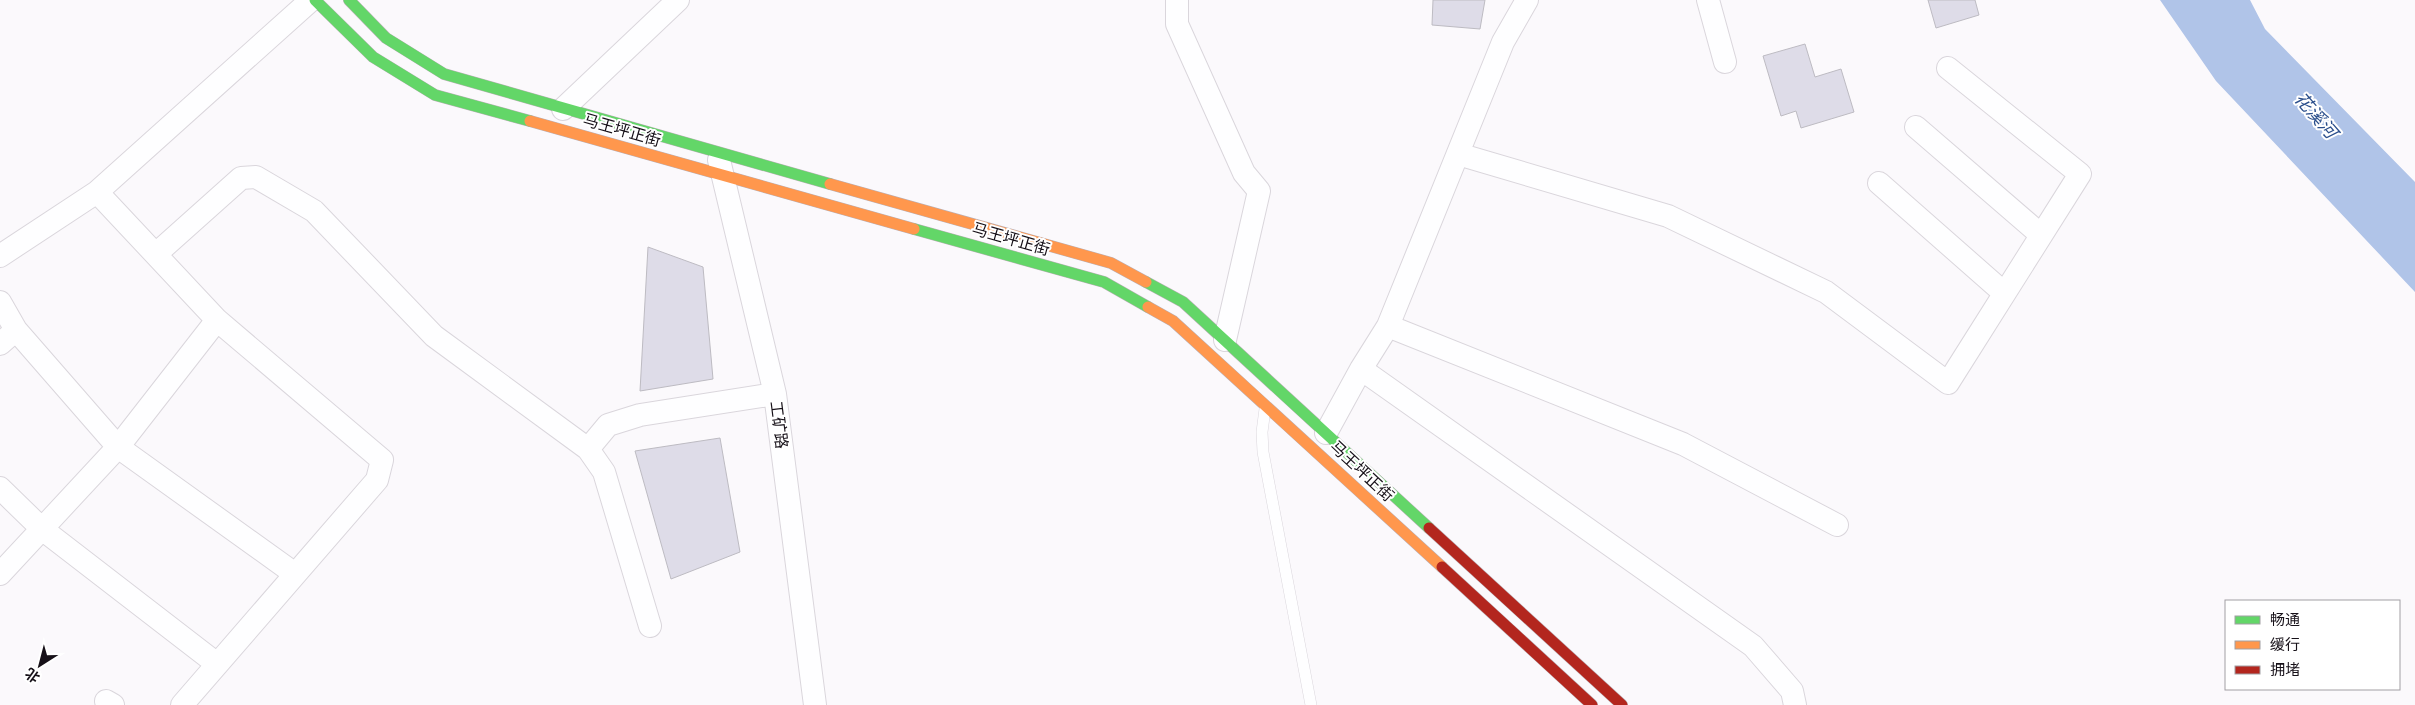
<svg xmlns="http://www.w3.org/2000/svg" width="2415" height="705" viewBox="0 0 2415 705" font-family="'Space Grotesk','Noto Sans SC',sans-serif">
<style>
.water{fill:#b0c4e8}
.building{fill:#dedce8;stroke:#bdbbc2}
.lines{fill:none;stroke-linecap:round;stroke-linejoin:round}
.lane-casing{stroke:#dad6dc;stroke-width:12}
.street-casing{stroke:#dad6dc;stroke-width:24}
.fast-casing{stroke:#bab0b6;stroke-width:12}
.slow-casing{stroke:#bab0b6;stroke-width:12}
.jam-casing{stroke:#bab0b6;stroke-width:12}
.lane{stroke:#fefeff;stroke-width:11}
.street{stroke:#fefeff;stroke-width:22}
.fast{stroke:#63d668;stroke-width:11}
.slow{stroke:#ff974d;stroke-width:11}
.jam{stroke:#b3261e;stroke-width:11}
.labels{text-anchor:middle;dominant-baseline:central;stroke-width:4;stroke-linejoin:round;paint-order:stroke}
.street-label{font-size:16px;fill:#161018;stroke:#fff}
.water-label{font-size:18px;font-style:italic;fill:#2b4f8c;stroke:#fff}
</style>
<rect width="100%" height="100%" fill="#fbf9fc"/>
<path class="water" d="M2160,0H2250L2265,29L2415,182V292L2216,81Z"/>
<path class="building" d="M1433,0H1485L1480,29L1432,25Z
M1928,0H1975L1979,15L1936,28Z
M1805,44L1815,77L1841,69L1854,112L1801,128L1796,111L1781,116L1763,56Z
M648,247L703,267L713,379L640,391Z
M720,438L740,552L671,579L635,451Z"/>
<g class="lines">
<g class="lane-casing">
<path id="lane" d="M1265,409L1262,432L1263,452L1311,705"/>
</g>
<g class="street-casing">
<path id="street" d="M1177,0V24L1244,173L1259,191L1225,340
M1708,0L1725,62
M563,109L678,0
M1916,127L2041,235
M1458,154L1668,216L1826,292L1948,383L2080,174L1948,68
M719,160L775,394L815,705
M1879,183L2004,293
M97,192L217,320L382,460L377,480L182,705
M156,254L241,178L256,177L314,211L434,336L588,449L604,472L650,626
M0,256L97,192L311,0
M0,302L16,330L118,447L295,574
M1388,326L1683,444L1837,525
M0,344L16,330
M1361,369L1753,646L1792,691L1795,705
M1326,433L1361,369L1388,326L1503,42L1527,0
M588,449L608,425L640,415L775,394
M0,488L42,529L217,664
M0,574L118,447L217,320
M106,701L113,705"/>
</g>
<g class="fast-casing">
<path id="fast" d="M315,0L373,57L435,95L530,121
M349,0L386,38L444,74L830,184
M914,229L1104,282L1148,307
M1146,282L1183,302L1429,528"/>
</g>
<g class="slow-casing">
<path id="slow" d="M530,121L914,229
M830,184L1111,263L1146,282
M1148,307L1173,321L1442,567"/>
</g>
<g class="jam-casing">
<path id="jam" d="M1429,528L1622,705
M1442,567L1592,705"/>
</g>
<use href="#lane" class="lane"/>
<use href="#street" class="street"/>
<use href="#fast" class="fast"/>
<use href="#slow" class="slow"/>
<use href="#jam" class="jam"/>
</g>
<g class="labels">
<g class="street-label">
<text transform="translate(622 130) rotate(16)">马王坪正街</text>
<text transform="translate(1011 239) rotate(16)">马王坪正街</text>
<text transform="translate(779 425) rotate(83)">工矿路</text>
<text transform="translate(1362 471) rotate(43)">马王坪正街</text>
</g>
<g class="water-label">
<text transform="translate(2316 115) rotate(49)">花溪河</text>
</g>
</g>
<rect x="2225" y="600" width="175" height="90" fill="#ffffff" stroke="#a29fa3"/>
<rect x="2235" y="616" width="25" height="8" fill="#63d668" stroke="#a29fa3"/>
<text x="2270" y="625" font-size="15" fill="#161018">畅通</text>
<rect x="2235" y="641" width="25" height="8" fill="#ff974d" stroke="#a29fa3"/>
<text x="2270" y="650" font-size="15" fill="#161018">缓行</text>
<rect x="2235" y="666" width="25" height="8" fill="#b3261e" stroke="#a29fa3"/>
<text x="2270" y="675" font-size="15" fill="#161018">拥堵</text>
<g transform="translate(40 665) rotate(216)" stroke="#ffffff" stroke-width="4" paint-order="stroke">
<path d="M0-4L9 19L0 12L-9 19Z" fill="#161018"/>
<text y="-8" font-size="14" font-weight="bold" text-anchor="middle" fill="#161018">北</text>
</g>
</svg>
